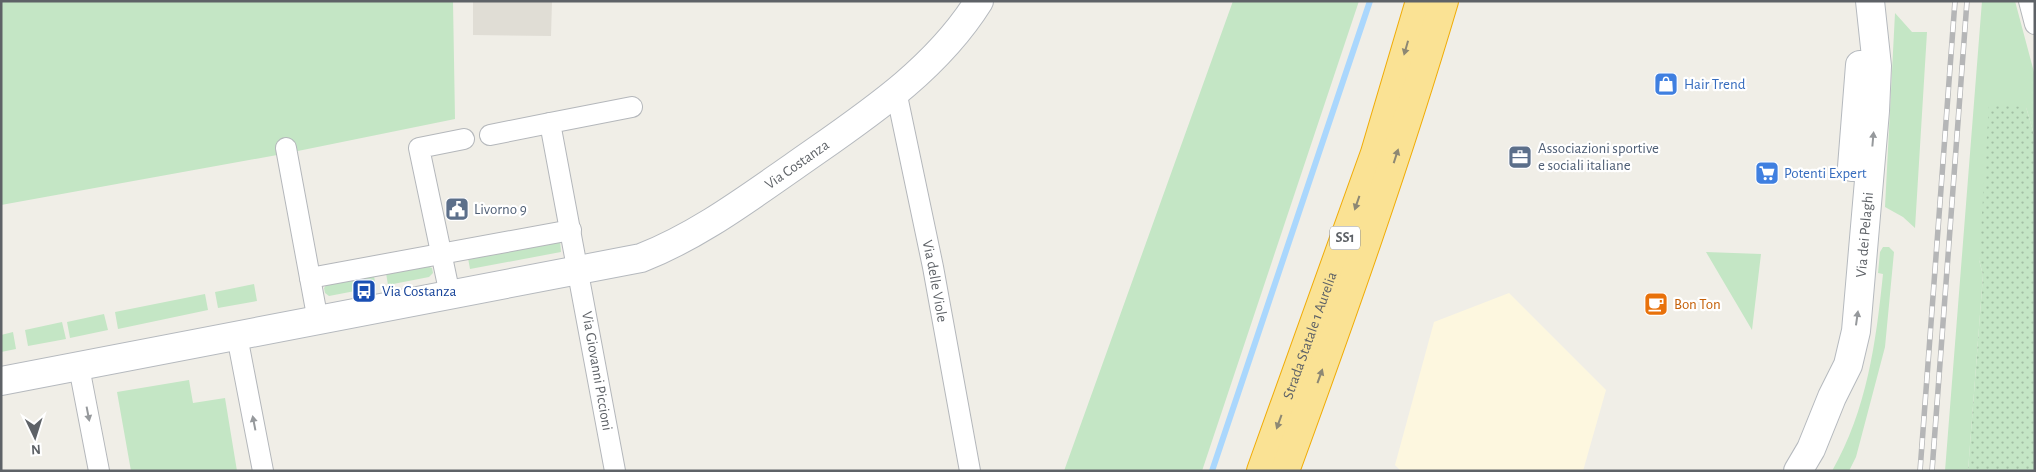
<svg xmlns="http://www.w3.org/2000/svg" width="2036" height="472" viewBox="0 0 2036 472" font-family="'Alegreya Sans',sans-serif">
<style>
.commercial{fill:#fdf7df}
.education{fill:#e0ddd5}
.green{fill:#c4e6c5}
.garden{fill:url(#garden-dots)}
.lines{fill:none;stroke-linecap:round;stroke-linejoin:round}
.stream{stroke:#aad7fd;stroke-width:6}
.street-casing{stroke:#b4b7bb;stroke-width:22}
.secondary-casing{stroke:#b5b9be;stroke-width:30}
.highway-casing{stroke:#f0ac07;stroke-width:30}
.street{stroke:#fff;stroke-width:20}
.secondary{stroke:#fff;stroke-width:28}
.highway{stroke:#fae294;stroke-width:28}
.rail-casing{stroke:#b5b6b7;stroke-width:5.5}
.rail{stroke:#fff;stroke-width:4;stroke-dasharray:11;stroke-linecap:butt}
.oneway{fill:#8d8874}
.oneway2{fill:#96999c}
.labels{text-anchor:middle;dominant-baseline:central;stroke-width:4.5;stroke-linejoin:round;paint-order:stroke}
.shield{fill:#fff;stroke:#8e9195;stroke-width:1}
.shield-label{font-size:14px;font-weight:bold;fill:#5e6267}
.shop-label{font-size:15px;fill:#366cbe;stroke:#fff;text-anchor:start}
.service-label{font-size:15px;fill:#4e5e75;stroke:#fff;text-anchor:start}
.street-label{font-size:15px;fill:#5e6267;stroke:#fff}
.transit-label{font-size:15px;fill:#164399;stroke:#fff;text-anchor:start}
.food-label{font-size:15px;fill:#c56008;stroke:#fff;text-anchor:start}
</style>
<defs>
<pattern id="garden-dots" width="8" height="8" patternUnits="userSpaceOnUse" patternTransform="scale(1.25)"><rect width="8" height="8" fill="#c4e6c5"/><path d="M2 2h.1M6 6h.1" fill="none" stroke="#a2bea4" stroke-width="1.8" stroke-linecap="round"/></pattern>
</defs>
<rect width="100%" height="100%" fill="#f0eee7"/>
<path class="commercial" d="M1509,293L1606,390L1583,471H1401L1395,465L1434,322Z"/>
<path class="education" d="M473,1H552L551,36L473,35Z"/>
<path class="green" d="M1,1H453L455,119L288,153L1,205Z
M1233,1H1359L1202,471H1064Z
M1982,1H2015L2035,76V138L2026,107L1979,260L1983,275L1968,471H1945Z
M1895,13L1912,32H1927L1915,228L1903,217L1885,207Z
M560,241L561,252L470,269L468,258Z
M1883,247H1889L1894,252L1885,347L1856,457L1849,471H1832C1867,410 1876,342 1883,274L1878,273L1880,252Z
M1706,252L1761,254L1752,330Z
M425,265L432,268L433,273L429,277L388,285L386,273Z
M374,276L376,287L329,296L325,293L324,288L327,284Z
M254,284L257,301L218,308L215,292Z
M205,294L208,310L118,329L115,312Z
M104,314L108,330L70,338L67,322Z
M62,322L66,339L28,346L25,330Z
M13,332L16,349L1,352V335Z
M189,380L193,403L225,398L237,471H131L117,392Z"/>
<path class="garden" d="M1989,104L2026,107L2035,138V471H1968L1983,275L1979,260Z"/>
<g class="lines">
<path class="stream" d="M1212,471L1370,1"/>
<g class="street-casing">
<g id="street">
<path d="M2029,1L2035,24"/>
<path id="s1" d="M896,91L933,267L970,471"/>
<path d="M490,135L550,123"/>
<path d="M286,148L318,321"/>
<path d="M310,278L571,230"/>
<path d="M450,295L419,148L464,139"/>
<path d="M237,336L263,471"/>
<path d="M79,367L99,471"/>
<path d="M615,471L550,123L632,107"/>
</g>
</g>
<g class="secondary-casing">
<g id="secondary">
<path d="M1852,167L1860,65"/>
<path id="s2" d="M1,381L641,258C697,236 744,201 793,167C861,119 934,73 979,1"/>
<path id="s3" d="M1798,471L1811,449L1832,397L1848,365L1856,331L1875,111L1877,66L1870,1"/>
</g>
</g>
<g class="highway-casing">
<g id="highway">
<path id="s4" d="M1261,471L1375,153L1420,1"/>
<path d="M1285,471C1342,315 1397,160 1444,1"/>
</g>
</g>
<use href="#street" class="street"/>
<use href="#secondary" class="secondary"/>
<use href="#highway" class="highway"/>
<g class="rail-casing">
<path id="rail" d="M1920,471L1955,1
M1932,471L1967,1"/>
</g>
<use href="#rail" class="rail"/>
</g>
<defs><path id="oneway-solid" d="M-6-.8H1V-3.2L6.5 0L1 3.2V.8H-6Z" transform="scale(1.25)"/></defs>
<g class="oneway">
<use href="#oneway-solid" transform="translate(1406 48) rotate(106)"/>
<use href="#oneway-solid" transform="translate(1396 156) rotate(-72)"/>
<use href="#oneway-solid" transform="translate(1357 203) rotate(109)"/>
<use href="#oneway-solid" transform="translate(1320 376) rotate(-70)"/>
<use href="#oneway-solid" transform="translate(1279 422) rotate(110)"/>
</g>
<g class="oneway2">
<use href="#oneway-solid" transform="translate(1873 139) rotate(-85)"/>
<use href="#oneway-solid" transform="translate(1857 318) rotate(-82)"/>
<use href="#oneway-solid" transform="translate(88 414) rotate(79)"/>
<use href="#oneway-solid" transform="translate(254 423) rotate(-101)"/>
</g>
<defs>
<g id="shop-square" transform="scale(1.25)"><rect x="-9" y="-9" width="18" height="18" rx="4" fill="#3f7fe0" stroke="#fff"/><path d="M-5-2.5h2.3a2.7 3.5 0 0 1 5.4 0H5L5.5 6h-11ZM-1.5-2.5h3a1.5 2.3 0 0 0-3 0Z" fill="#fff"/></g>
<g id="office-square" transform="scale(1.25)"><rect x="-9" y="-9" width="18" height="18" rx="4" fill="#5c6f8a" stroke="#fff"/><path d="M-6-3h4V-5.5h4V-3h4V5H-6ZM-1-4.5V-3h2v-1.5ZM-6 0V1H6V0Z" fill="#fff"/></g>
<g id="supermarket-square" transform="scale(1.25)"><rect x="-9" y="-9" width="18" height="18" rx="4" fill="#3f7fe0" stroke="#fff"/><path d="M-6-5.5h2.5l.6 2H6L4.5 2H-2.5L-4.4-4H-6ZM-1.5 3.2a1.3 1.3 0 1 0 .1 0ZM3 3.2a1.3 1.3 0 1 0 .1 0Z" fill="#fff"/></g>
<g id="civic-square" transform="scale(1.25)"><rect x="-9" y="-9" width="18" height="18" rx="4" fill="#5c6f8a" stroke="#fff"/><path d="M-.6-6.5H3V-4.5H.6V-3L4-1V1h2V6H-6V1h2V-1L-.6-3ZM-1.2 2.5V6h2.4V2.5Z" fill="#fff"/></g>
<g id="bus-square" transform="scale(1.25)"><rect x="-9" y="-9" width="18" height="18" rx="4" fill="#1a4fb4" stroke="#fff"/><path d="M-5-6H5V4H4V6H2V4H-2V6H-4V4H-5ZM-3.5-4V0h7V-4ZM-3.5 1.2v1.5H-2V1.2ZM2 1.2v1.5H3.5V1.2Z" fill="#fff"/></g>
<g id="cafe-square" transform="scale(1.25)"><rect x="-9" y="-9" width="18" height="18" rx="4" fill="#e8710a" stroke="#fff"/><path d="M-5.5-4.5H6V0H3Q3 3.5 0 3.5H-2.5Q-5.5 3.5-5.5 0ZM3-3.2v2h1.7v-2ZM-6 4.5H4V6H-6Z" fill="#fff"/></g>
</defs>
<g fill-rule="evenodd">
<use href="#shop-square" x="1666" y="84"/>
<use href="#office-square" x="1520" y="157"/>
<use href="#supermarket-square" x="1767" y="173"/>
<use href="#civic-square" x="457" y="209"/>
<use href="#bus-square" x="364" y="291"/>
<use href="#cafe-square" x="1656" y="304"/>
</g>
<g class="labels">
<rect class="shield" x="1330" y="226.5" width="30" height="23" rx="4"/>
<g class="shield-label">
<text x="1345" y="238">SS1</text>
</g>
<g class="shop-label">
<text x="1684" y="84">Hair Trend</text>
<text x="1784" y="173">Potenti Expert</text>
</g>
<g class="service-label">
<text x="1538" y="148">Associazioni sportive<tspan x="1538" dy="17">e sociali italiane</tspan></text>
<text x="474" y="209">Livorno 9</text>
</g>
<g class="street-label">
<text stroke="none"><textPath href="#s2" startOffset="834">Via Costanza</textPath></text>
<text stroke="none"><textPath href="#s3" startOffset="249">Via dei Pelaghi</textPath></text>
<text stroke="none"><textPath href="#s1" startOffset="194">Via delle Viole</textPath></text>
<text stroke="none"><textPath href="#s4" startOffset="144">Strada Statale 1 Aurelia</textPath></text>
<text transform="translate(597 371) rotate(80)">Via Giovanni Piccioni</text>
</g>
<g class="transit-label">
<text x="382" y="291">Via Costanza</text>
</g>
<g class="food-label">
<text x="1674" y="304">Bon Ton</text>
</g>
</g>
<rect width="2036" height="472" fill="none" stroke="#5e6267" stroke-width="5"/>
<g transform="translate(35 437) rotate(176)" stroke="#ffffff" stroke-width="4" paint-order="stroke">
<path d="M0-4L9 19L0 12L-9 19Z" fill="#5e6267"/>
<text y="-8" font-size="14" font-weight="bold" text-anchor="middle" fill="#5e6267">N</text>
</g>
</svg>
